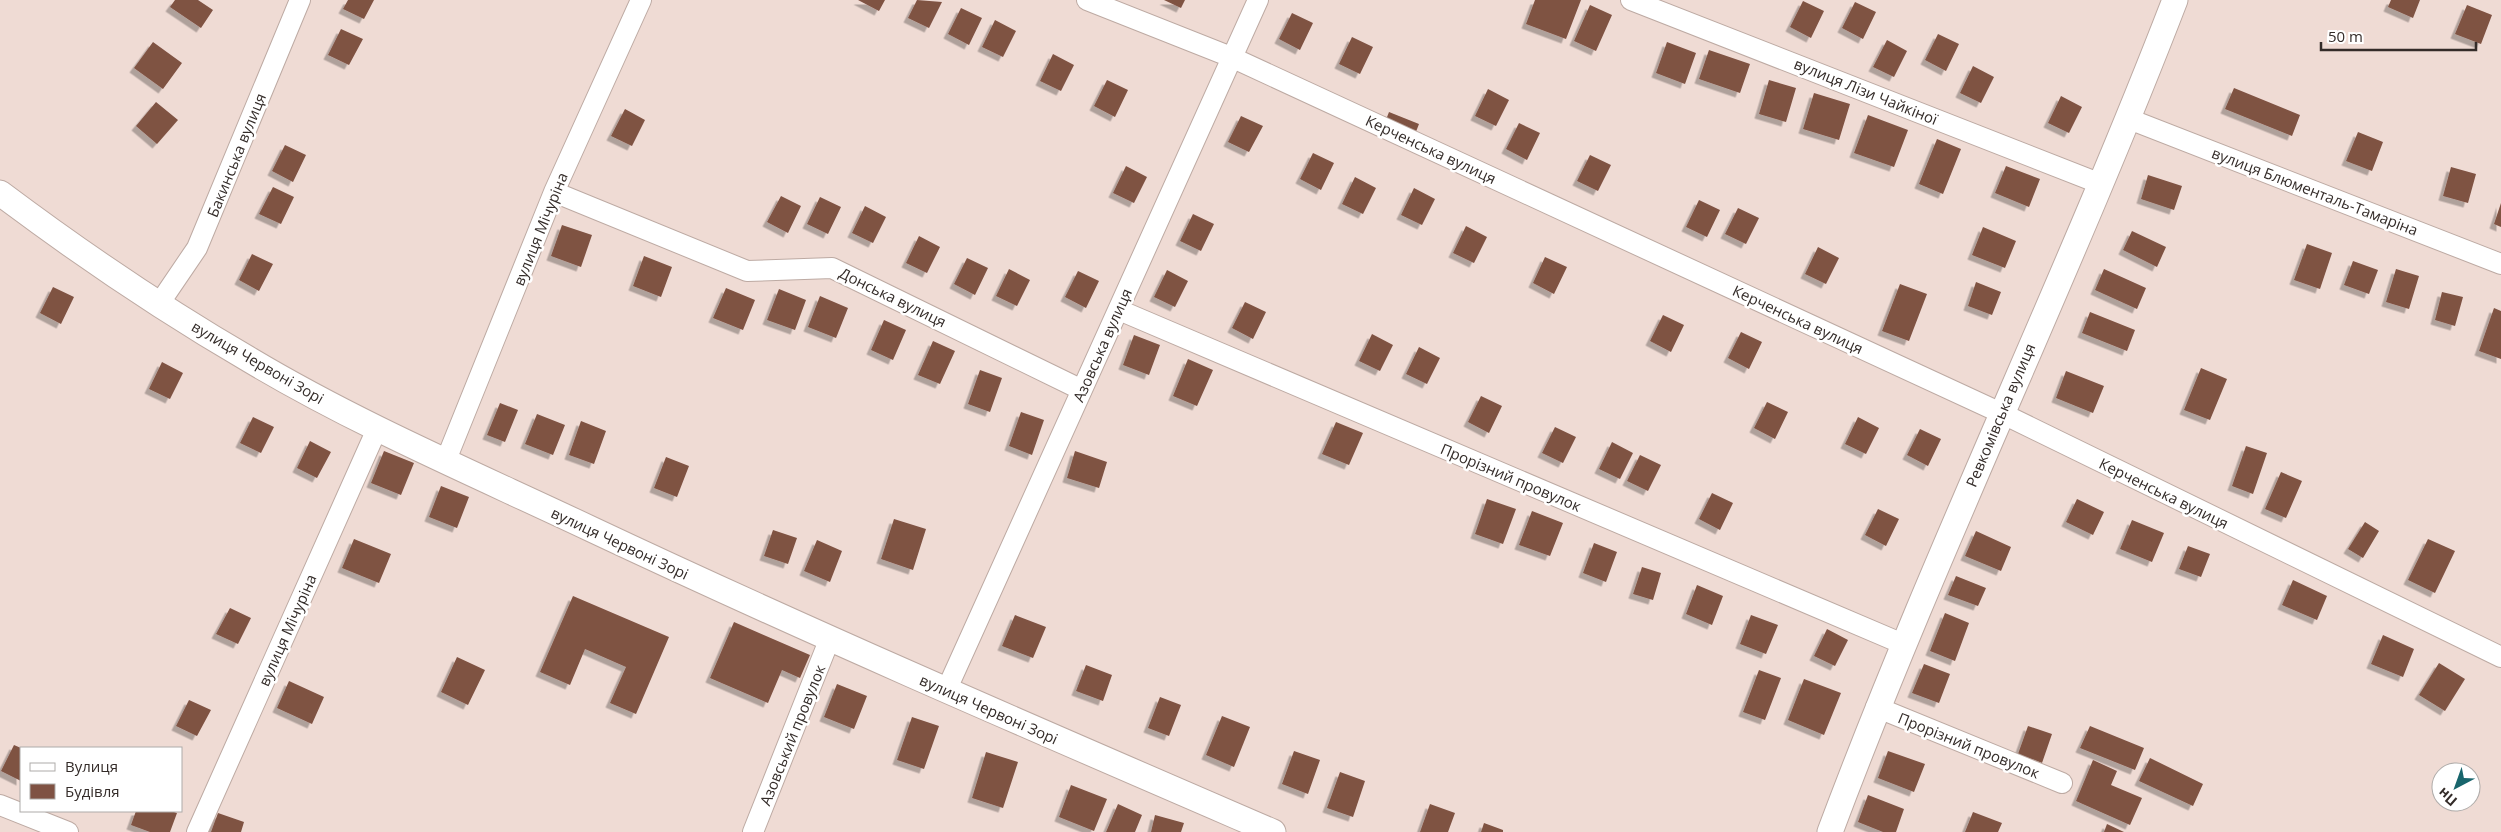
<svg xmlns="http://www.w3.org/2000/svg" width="2501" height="832" viewBox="0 0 2501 832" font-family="'Open Sans',sans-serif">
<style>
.building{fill:#7f5243;filter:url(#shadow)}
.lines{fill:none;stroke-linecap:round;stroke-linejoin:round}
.minor-casing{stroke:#bdaaa3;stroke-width:22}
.tertiary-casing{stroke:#bdaaa3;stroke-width:27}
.minor{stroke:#fff;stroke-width:20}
.tertiary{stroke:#fff;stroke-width:25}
.labels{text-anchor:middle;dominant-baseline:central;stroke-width:5;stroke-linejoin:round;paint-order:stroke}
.street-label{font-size:15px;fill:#342c29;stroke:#fff}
</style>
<defs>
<filter id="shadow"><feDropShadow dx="-4.5" dy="4.5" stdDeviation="0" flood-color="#0004"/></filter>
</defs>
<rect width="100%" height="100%" fill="#efdbd4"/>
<path class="building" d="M175,0H198L213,10L201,28L170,7Z
M348,0H374L364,19L343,9Z
M858,0H885L879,11Z
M917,0L942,2L929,28L908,18Z
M1164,0H1185L1181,8Z
M1535,0H1581L1566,39L1526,24Z
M2391,0H2420L2413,18L2388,7Z
M1803,1L1824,11L1811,38L1790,27Z
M1855,2L1876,12L1863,39L1842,28Z
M1590,5L1612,15L1596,51L1574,41Z
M2467,5L2492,15L2481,44L2455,34Z
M961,8L982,18L969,45L948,34Z
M1292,13L1313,23L1300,50L1279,39Z
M995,20L1016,31L1003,57L982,47Z
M341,29L363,39L349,65L328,55Z
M1938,34L1959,44L1946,71L1925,60Z
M1352,37L1373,47L1360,74L1339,64Z
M1887,40L1907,51L1894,77L1873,67Z
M153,42L182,63L163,89L134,68Z
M1667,42L1696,53L1685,84L1656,73Z
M1709,50L1750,64L1740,93L1699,79Z
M1053,54L1074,65L1061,91L1040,81Z
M1973,66L1994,77L1981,103L1960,93Z
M1107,80L1128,90L1115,117L1094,106Z
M1769,80L1796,88L1786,122L1759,114Z
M2234,88L2300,115L2292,136L2225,109Z
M1488,89L1509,100L1496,126L1475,116Z
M1814,93L1850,104L1839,140L1803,129Z
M2061,96L2082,107L2069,133L2048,123Z
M156,102L178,120L157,144L136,126Z
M625,109L645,120L632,146L611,136Z
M1389,112L1419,124L1412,142L1382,130Z
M1868,115L1908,130L1894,167L1854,153Z
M1241,116L1263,126L1249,152L1228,142Z
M1519,123L1540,133L1527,160L1506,149Z
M2358,132L2383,142L2372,171L2346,161Z
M1937,139L1961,149L1943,194L1919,184Z
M285,145L306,155L293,182L272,171Z
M1313,153L1334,163L1321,190L1300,179Z
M1590,155L1611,165L1598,191L1577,181Z
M1126,166L1147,177L1134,203L1113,193Z
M2006,166L2040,179L2029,207L1995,193Z
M2451,167L2476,174L2468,203L2443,196Z
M2148,175L2182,186L2174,210L2141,199Z
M1355,177L1376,188L1363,214L1342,204Z
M273,187L294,197L281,224L259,214Z
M1414,188L1435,199L1422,225L1401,215Z
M781,196L801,206L788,233L767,222Z
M820,197L841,207L828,234L807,224Z
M1699,200L1720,210L1707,237L1686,227Z
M2501,203V227L2494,224Z
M865,206L886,217L873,243L852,233Z
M1738,208L1759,218L1746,244L1725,234Z
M1193,214L1214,224L1201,251L1180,241Z
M562,225L592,235L581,267L551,256Z
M1466,226L1487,237L1474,263L1453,253Z
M1983,227L2016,241L2005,268L1972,255Z
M2132,231L2166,247L2157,267L2123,250Z
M919,236L940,247L927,273L906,263Z
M2307,244L2332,253L2320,289L2294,280Z
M1818,247L1839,258L1826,284L1805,274Z
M252,254L273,264L259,291L239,280Z
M644,256L672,267L661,297L633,286Z
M1545,257L1567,267L1554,294L1533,283Z
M967,258L988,268L975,295L954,284Z
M2353,261L2378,270L2369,294L2344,285Z
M1009,269L1030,280L1017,306L996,296Z
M2104,269L2146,288L2137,309L2095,290Z
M2396,269L2419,276L2409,309L2386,302Z
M1167,270L1188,281L1175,307L1154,297Z
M1078,271L1099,281L1086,308L1065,297Z
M1976,282L2001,292L1992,315L1968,306Z
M1900,284L1927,294L1909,341L1882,331Z
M53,287L74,297L61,324L40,313Z
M726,288L755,300L743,330L713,318Z
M779,289L806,300L795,330L767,320Z
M2442,292L2463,297L2455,326L2435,320Z
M820,296L848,308L836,338L808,327Z
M1245,302L1266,312L1253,339L1232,328Z
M2494,308L2501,311V359L2479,351Z
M2090,312L2135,330L2127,351L2082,333Z
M1663,315L1684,325L1671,352L1650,341Z
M884,320L906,330L893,360L871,350Z
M1741,332L1762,342L1749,369L1728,358Z
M1372,334L1393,345L1380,371L1359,361Z
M1134,335L1160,345L1149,375L1123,365Z
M933,341L955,351L940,384L918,375Z
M1419,347L1440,358L1427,384L1406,374Z
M1188,359L1213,370L1197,406L1173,396Z
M162,362L183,373L170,399L149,389Z
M2201,368L2227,379L2210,420L2184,410Z
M980,370L1002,378L990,412L968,404Z
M2066,371L2104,386L2093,413L2056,398Z
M1481,396L1502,406L1489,433L1468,422Z
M1767,402L1788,412L1775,439L1754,428Z
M500,403L518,410L505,442L487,435Z
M1021,412L1044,420L1032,455L1009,446Z
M537,414L565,425L553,455L525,444Z
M253,417L274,427L261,453L240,443Z
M1858,417L1879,428L1866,454L1845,444Z
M581,421L606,431L594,464L569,455Z
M1336,422L1363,433L1349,465L1322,454Z
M1555,427L1576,437L1563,463L1542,453Z
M1920,429L1941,439L1928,466L1907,455Z
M310,441L331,452L317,478L297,468Z
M1612,442L1633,453L1620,479L1599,469Z
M2246,446L2267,453L2253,494L2232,486Z
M384,451L414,463L401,495L371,483Z
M1075,451L1107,462L1099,488L1067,478Z
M1640,455L1661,465L1648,491L1627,481Z
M666,457L689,466L677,497L654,488Z
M2281,472L2302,481L2286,518L2265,509Z
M441,486L469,497L457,528L429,517Z
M1712,493L1733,503L1720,530L1699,519Z
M1487,499L1516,509L1503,544L1475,534Z
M2077,499L2104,512L2093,535L2066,522Z
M1878,509L1899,519L1886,546L1865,535Z
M1532,511L1563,523L1550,556L1519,545Z
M894,519L926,529L913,570L881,559Z
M2132,520L2164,533L2152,562L2120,549Z
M2365,522L2379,531L2363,558L2348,549Z
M773,530L797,538L788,564L764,556Z
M1976,531L2011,547L2001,571L1965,556Z
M354,539L391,554L379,583L342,568Z
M2428,539L2455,551L2435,593L2408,580Z
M817,540L842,551L830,582L804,571Z
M1594,543L1617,552L1606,582L1583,573Z
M2188,546L2210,554L2201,577L2179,569Z
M1642,567L1661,573L1653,600L1633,594Z
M1956,576L1986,588L1978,606L1948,595Z
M2293,580L2327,596L2317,620L2282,605Z
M1697,585L1723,596L1712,625L1686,614Z
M573,596L669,637L636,714L610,703L626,667L585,649L570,685L540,672Z
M230,608L251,618L238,644L216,634Z
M1945,613L1969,623L1955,661L1930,651Z
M1015,615L1046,627L1033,658L1002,646Z
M1751,615L1778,625L1766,654L1740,644Z
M734,622L810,655L800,678L782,670L768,703L710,678Z
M1827,629L1848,640L1835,666L1814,656Z
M2383,635L2414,649L2403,677L2371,664Z
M457,657L485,670L468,705L441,692Z
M2439,663L2465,679L2445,711L2419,695Z
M1924,664L1950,674L1939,703L1912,693Z
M1086,665L1112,675L1103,701L1076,691Z
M1759,670L1781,678L1765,720L1743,712Z
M1804,679L1841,693L1824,735L1788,720Z
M289,681L324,697L312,724L277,708Z
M837,684L867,696L854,729L824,717Z
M1160,697L1181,705L1169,736L1148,728Z
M189,700L211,710L197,736L176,726Z
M1222,716L1250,727L1234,767L1206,755Z
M912,717L939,726L924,769L897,760Z
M2028,726L2052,734L2042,763L2018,754Z
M2090,726L2144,748L2135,770L2080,748Z
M14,745L21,748V781L1,771Z
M1294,751L1320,760L1308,794L1282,784Z
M1888,751L1925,764L1914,792L1878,778Z
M986,752L1018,762L1003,808L972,798Z
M2150,758L2203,784L2193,806L2139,781Z
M2093,760L2117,771L2111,785L2142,798L2130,825L2076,801Z
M1340,772L1365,781L1353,817L1327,808Z
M1071,785L1107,799L1094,831L1059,817Z
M1868,795L1904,809L1896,832H1883L1858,822Z
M1118,804L1142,815L1135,832H1106Z
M1430,804L1455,813L1448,832H1420Z
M136,811H171L177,813L170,832H150L131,825Z
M1973,812L2002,823L1998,832H1965Z
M218,813L244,822L241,832H211Z
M1155,815L1184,823L1181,832H1151Z
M1484,823L1503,830V832H1481Z
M2107,824L2124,832H2104Z"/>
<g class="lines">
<g class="minor-casing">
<path id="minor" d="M1087,0L1231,57L2001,413L2501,657
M1631,0L2101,184
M2129,119L2501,264
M554,192L747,271L832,268L1082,390
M159,304L197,248L300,0
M1119,310L1903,644
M446,460L554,192L641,0
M946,691L1258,0
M1876,707L2062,783
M0,805L68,832
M197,832L377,429
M753,832L830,638"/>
</g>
<g class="tertiary-casing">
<path id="tertiary" d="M0,193C80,253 164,310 250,360C359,425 477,475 591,529C816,635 1044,733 1273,832
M1830,832C1935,551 2067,280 2175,0"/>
</g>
<use href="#minor" class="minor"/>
<use href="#tertiary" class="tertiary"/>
</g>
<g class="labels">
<g class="street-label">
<text transform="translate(1866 91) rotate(22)">вулиця Лізи Чайкіної</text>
<text transform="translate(1431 149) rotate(25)">Керченська вулиця</text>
<text transform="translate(236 155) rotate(-68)">Бакинська вулиця</text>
<text transform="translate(2315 191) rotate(21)">вулиця Блюменталь-Тамаріна</text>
<text transform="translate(540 229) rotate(-68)">вулиця Мічуріна</text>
<text transform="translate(893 297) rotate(26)">Донська вулиця</text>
<text transform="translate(1798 319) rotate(25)">Керченська вулиця</text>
<text transform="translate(1102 345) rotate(-66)">Азовська вулиця</text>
<text transform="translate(258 362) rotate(30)">вулиця Червоні Зорі</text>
<text transform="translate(2000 415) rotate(-67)">Ревкомівська вулиця</text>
<text transform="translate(1511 477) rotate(23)">Прорізний провулок</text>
<text transform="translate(2164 493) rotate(26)">Керченська вулиця</text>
<text transform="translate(620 543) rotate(25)">вулиця Червоні Зорі</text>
<text transform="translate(287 630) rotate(-66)">вулиця Мічуріна</text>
<text transform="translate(989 709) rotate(24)">вулиця Червоні Зорі</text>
<text transform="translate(792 735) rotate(-68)">Азовський провулок</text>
<text transform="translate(1969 745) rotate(22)">Прорізний провулок</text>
</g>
</g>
<rect x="20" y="747" width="162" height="65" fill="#ffffff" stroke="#aeaba9"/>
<rect x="30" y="763" width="25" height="8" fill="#ffffff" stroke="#aeaba9"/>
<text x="65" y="772" font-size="15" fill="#342c29">Вулиця</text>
<rect x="30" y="784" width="25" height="15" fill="#7f5243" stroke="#aeaba9"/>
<text x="65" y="797" font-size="15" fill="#342c29">Будівля</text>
<g transform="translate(2456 787) rotate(221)"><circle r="24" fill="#ffffff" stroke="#aeaba9"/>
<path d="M0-4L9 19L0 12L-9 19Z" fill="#18656c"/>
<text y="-8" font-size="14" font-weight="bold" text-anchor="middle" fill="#342c29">Пн</text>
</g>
<path d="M2321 42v8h155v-8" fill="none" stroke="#342c29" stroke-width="2.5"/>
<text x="2328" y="42" font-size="15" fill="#342c29" stroke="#ffffff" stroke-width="4" paint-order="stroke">50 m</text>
</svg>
